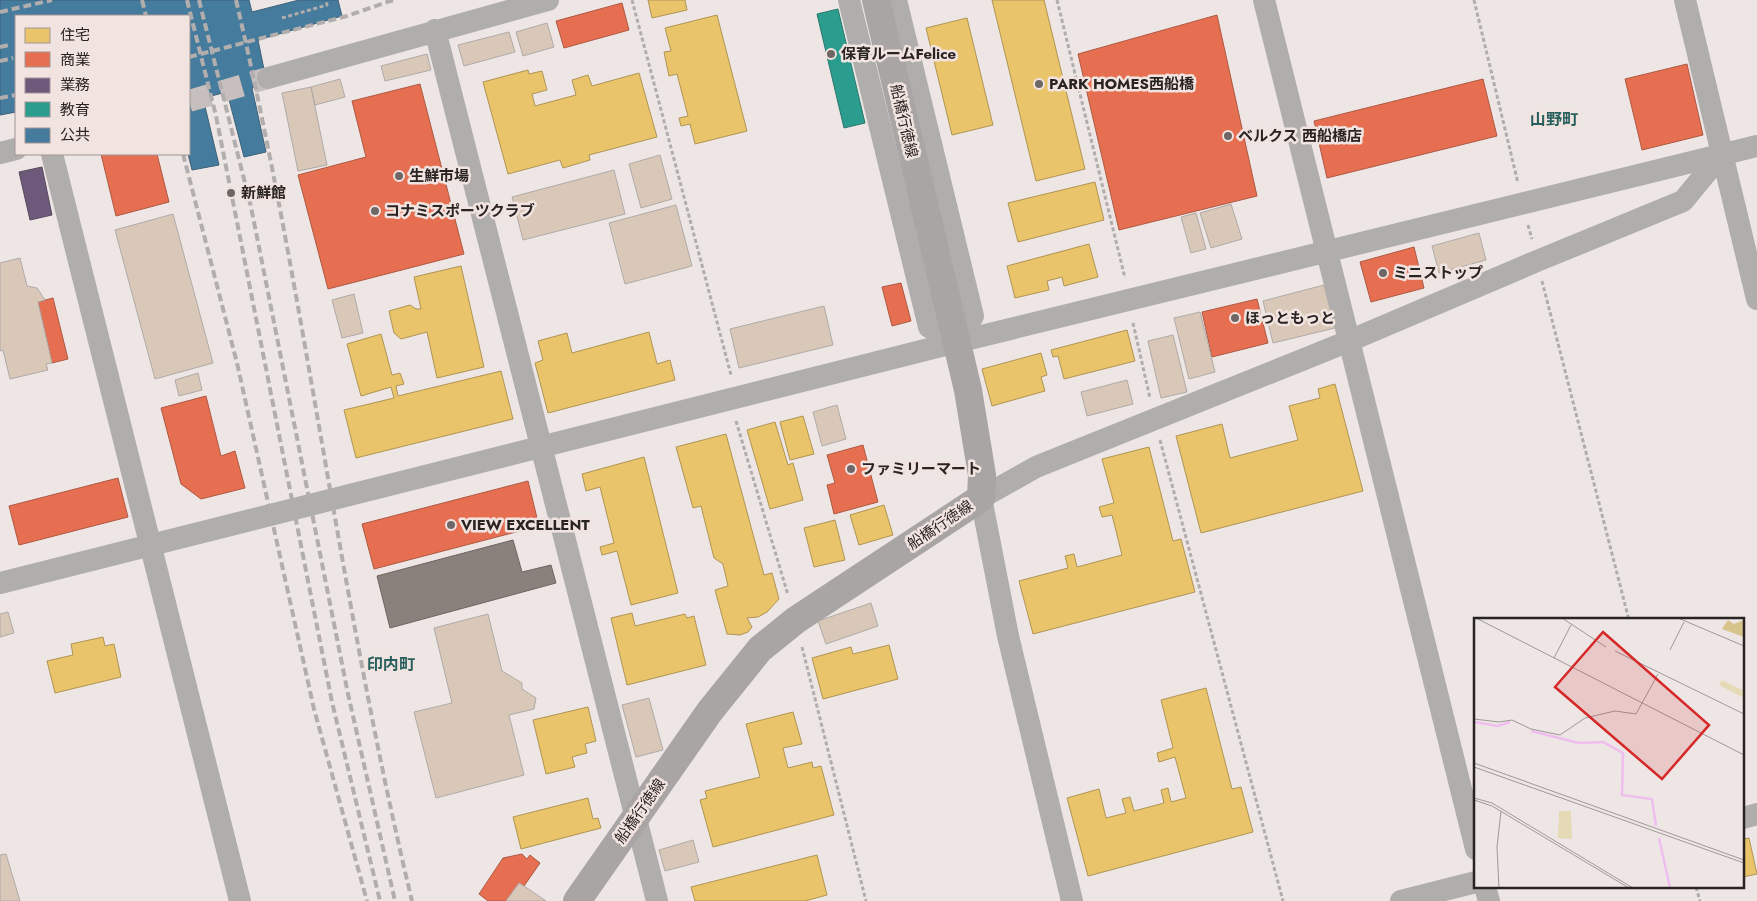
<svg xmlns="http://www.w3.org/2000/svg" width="1757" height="901" viewBox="0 0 1757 901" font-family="Jost,'Noto Sans JP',sans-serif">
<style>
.homes{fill:#e9c46a;stroke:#af9454}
.shops{fill:#e76f51;stroke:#ae5843}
.offices{fill:#6d597a;stroke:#594960}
.schools{fill:#2a9d8f;stroke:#2a786e}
.public{fill:#457b9d;stroke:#3d6178}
.industry{fill:#8a817c;stroke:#6d6561}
.building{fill:#d9c7b8;stroke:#afaba8}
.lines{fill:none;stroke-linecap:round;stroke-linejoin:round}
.minor-tunnel{stroke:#c6bfbd;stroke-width:22;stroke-dasharray:22 11;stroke-linecap:butt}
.path{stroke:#b0adad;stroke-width:3;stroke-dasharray:4 2.5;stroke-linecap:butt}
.minor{stroke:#b0adad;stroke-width:22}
.major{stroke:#a9a5a5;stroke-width:28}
.rail{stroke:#b2aead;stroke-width:4;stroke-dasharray:8 4;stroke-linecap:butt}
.poi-dot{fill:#6e6766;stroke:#f1e3e0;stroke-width:2}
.labels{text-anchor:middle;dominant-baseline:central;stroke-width:5;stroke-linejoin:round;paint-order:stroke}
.poi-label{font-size:15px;font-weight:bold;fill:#292322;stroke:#f1e3e0;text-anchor:start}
.street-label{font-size:15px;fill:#292322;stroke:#f1e3e0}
.neighbourhood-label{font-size:16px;font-weight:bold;fill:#265f5d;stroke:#f1e3e0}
.inset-river{fill:none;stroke:#f0bdef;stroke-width:2.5}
.inset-road{fill:none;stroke:#9f9896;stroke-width:1}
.view{fill:#d62828;fill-opacity:0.15;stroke:#d62828;stroke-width:2.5}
.inset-edge{fill:none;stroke:#292322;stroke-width:2.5}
</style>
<rect width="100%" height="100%" fill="#ede6e4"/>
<path class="homes" d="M648,0H685L687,10L652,18Z
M992,0H1044L1085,169L1036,181Z
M717,15L747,131L695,144L690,124L681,126L679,118L688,116L677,74L669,76L664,52L671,51L665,28Z
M967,18L993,125L952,135L926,28Z
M528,70L529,74L542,71L547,90L532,94L535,106L576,95L572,80L588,75L592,86L639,73L657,137L589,155L590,160L563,168L560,160L508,174L483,82Z
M1095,182L1104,220L1018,242L1008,203Z
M1089,244L1098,277L1064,286L1062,277L1047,281L1049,290L1015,298L1007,266Z
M461,266L484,367L437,378L427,332L401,339L394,333L389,311L410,305L416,309H421L414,277Z
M1127,330L1135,361L1064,379L1058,356L1053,357L1051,350Z
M649,332L657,364L670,360L675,380L548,413L535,363L543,360L538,341L567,333L572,353Z
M381,334L392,375L400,373L404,384L396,386L398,396L501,371L513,419L356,458L344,410L394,398L391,387L361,396L347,344Z
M1041,353L1047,375L1041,377L1045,391L992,406L982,369Z
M1335,384L1363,491L1201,533L1176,436L1222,424L1230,458L1298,440L1289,406L1320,398L1318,389Z
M803,416L814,454L790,460L780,422Z
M775,422L788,465L793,463L803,500L770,509L747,430Z
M726,434L764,575L772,573L779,599L767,612L758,617L747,618L752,627L748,632L740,635L727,634L715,590L728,586L723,564L714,558L701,506L693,508L676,447Z
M1149,447L1173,541L1181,539L1195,592L1033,634L1019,581L1068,568L1065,556L1074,554L1077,567L1122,555L1112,515L1102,517L1099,507L1114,503L1102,459Z
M644,457L678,593L631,605L617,551L602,555L600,547L614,543L600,487L586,491L582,474Z
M884,505L893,535L859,545L850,515Z
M835,520L845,560L814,567L804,528Z
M632,613L635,626L685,614L687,618L694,616L706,665L627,685L611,618Z
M103,637L105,646L114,644L121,677L55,693L47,661L73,655L71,644Z
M889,645L898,679L823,699L812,658L851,647L853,654Z
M1206,688L1232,789L1241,787L1253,832L1088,876L1067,798L1099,789L1106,818L1126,813L1122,799L1130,797L1134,811L1164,803L1161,790L1168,788L1171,802L1186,798L1175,757L1159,762L1157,753L1173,748L1161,700Z
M588,707L596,741L585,744L587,753L572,757L575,767L546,774L533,720Z
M793,712L802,744L783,748L788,768L812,762L813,768L821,766L834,815L713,847L700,800L707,798L705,791L760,777L746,724Z
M588,798L593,819L598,818L601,828L521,849L513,817Z
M1749,838L1757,874L1743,877V839Z
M817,855L827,895L805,901H695L691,887Z"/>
<path class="shops" d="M622,3L629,30L564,48L556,21Z
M1217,15L1257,196L1119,230L1078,54Z
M1687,64L1703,135L1642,150L1625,79Z
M1483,79L1497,136L1327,178L1314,121Z
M420,84L464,254L328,289L298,175L366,157L352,101Z
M101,154H157L169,202L116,216Z
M1414,247L1424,288L1371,302L1360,262Z
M901,283L911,321L892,326L882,287Z
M53,298L68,359L52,363L38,302Z
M1257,299L1268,343L1212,357L1202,312Z
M206,396L221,456L235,451L245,488L201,499L181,484L161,408Z
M863,445L878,502L834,514L827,485L835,483L827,455Z
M118,478L128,517L19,545L9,506Z
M528,481L539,526L374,569L362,524Z
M522,854L527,859L530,855L540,863L524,886L519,883L506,901H488L479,894L503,858Z"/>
<path class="offices" d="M42,167L52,215L30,220L19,172Z"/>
<path class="schools" d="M838,9L865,123L844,128L817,14Z"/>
<path class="public" d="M0,0H249L252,12L299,0H338L342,16L258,40L267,84L252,88L266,152L244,157L227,92L203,98L219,165L192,170L188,154L189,16H16V112L0,115Z"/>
<path class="industry" d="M513,540L522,572L551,565L556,583L390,628L377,576Z"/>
<path class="building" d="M547,23L554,47L523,56L516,32Z
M509,32L515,52L464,66L458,45Z
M427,54L431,70L385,81L381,66Z
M340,79L345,97L315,105L311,87Z
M311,87L327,165L298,171L282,93Z
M660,155L672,199L641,208L629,164Z
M614,170L625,214L523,240L512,197Z
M1231,204L1242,239L1211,248L1200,213Z
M676,205L692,266L625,284L609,223Z
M1196,213L1206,249L1191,253L1181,217Z
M173,214L213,363L155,379L115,230Z
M1479,233L1486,260L1439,273L1432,246Z
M20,258L27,286L37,288L45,300L38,302L52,363L46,364L48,370L10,379L3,350L0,351V263Z
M1324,285L1335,328L1273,343L1263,301Z
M354,294L363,333L342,338L332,300Z
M824,306L833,345L739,368L730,329Z
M1200,312L1215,372L1189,379L1174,318Z
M1173,335L1187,392L1161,398L1148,341Z
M198,373L202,390L179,396L175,380Z
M1127,380L1133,404L1087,416L1081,392Z
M837,405L846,439L822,446L813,412Z
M871,603L878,626L826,644L818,621Z
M8,612L14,633L0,637V614Z
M488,614L502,671L522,683V689L536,698L534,709L509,715L524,775L436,798L414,712L452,703L434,628Z
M649,698L663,750L636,757L622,705Z
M693,840L699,862L665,871L659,850Z
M6,854L20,901H0V855Z
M519,883L524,886L546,901H506Z"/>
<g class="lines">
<path class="minor-tunnel" d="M189,101L268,78"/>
<path class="path" d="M632,0L731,375
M1057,0L1125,278
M1474,0L1518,183
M282,18L327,5L326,0
M1528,225L1532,239
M1542,281L1629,620
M1133,323L1150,398
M736,421L788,595
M1160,440L1283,901
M802,647L866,901
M1696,887L1700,901"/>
<path class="minor" d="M849,0L929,327L957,342L973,316L896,0
M1264,0L1476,849
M1685,0L1757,299
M435,30L657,901
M268,78L548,0
M0,153L16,149
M52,154L240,901
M0,583L957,342L1757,146
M1743,818L1757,814
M1485,887L1489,901
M1072,901L1008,636L981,498L1036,467L1349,341L1537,261L1683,201L1721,155
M1401,901L1476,882"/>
<path class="major" d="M577,901L710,711L760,649L796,620L981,498L982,475L968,390L876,0"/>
<path class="rail" d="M142,0L146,16
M187,0L216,116L332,702L380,901
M199,0L251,207L348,694L395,901
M236,0C306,298 340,603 412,901
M0,12L52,0
M0,47L9,45
M189,57L347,16L393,0
M0,61L13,58
M0,98L16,95
M183,154L237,363L314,709L367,901"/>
</g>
<g class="poi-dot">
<circle cx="831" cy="54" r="5"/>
<circle cx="1039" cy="84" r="5"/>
<circle cx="1228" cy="136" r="5"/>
<circle cx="399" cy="176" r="5"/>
<circle cx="231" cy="193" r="5"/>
<circle cx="375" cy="211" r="5"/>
<circle cx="1383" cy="273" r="5"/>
<circle cx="1235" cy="318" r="5"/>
<circle cx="851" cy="469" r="5"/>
<circle cx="451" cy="525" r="5"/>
</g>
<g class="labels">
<g class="poi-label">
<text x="841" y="54">保育ルームFelice</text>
<text x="1049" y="84">PARK HOMES西船橋</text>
<text x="1238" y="136">ベルクス 西船橋店</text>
<text x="409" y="176">生鮮市場</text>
<text x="241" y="193">新鮮館</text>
<text x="385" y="211">コナミスポーツクラブ</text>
<text x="1393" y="273">ミニストップ</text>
<text x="1245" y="318">ほっともっと</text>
<text x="861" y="469">ファミリーマート</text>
<text x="461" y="525">VIEW EXCELLENT</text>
</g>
<g class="street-label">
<text transform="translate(904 121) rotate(77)">船橋行徳線</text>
<text transform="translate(940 525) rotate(-34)">船橋行徳線</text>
<text transform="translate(640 811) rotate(-55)">船橋行徳線</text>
</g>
<g class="neighbourhood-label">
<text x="1554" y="119">山野町</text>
<text x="391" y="664">印内町</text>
</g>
</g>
<g transform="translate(1474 618)">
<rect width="270" height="270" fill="#ede6e4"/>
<path d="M248,62L270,73V80L245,67ZM85,193H97L98,221L84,220Z" fill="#e6dab6"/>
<path d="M254,2L260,6L270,2V19L248,11Z" fill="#d6c48a"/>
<path class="inset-river" d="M0,104L24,108L36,104M57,113L105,125L129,124L149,135L148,177L178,181L182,208M185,220L196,270"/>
<path class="inset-road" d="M2,0L270,137M88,0L132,29M204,0L270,28M196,32L210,4M141,33L270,96M80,40L97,7M0,101L25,104L38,102L57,111L86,117L111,100L141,93L162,96L184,56M0,145L270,242M0,149L270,245M0,180L18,185L159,270M0,182L18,188L155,270M25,270L23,229L27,193"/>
<path class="view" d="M129,14L235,107L188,161L81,69Z"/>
<rect width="270" height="270" class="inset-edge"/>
</g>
<rect x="15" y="15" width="175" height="140" fill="#f1e3e0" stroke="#a19694"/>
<rect x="25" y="28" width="25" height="15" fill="#e9c46a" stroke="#a19694"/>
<text x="60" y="40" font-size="15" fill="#292322">住宅</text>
<rect x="25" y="52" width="25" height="15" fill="#e76f51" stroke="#a19694"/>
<text x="60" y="65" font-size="15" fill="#292322">商業</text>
<rect x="25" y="78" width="25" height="15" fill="#6d597a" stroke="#a19694"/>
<text x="60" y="90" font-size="15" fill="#292322">業務</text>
<rect x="25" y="102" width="25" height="15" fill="#2a9d8f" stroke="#a19694"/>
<text x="60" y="115" font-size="15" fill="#292322">教育</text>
<rect x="25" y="128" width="25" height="15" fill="#457b9d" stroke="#a19694"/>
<text x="60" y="140" font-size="15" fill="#292322">公共</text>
</svg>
